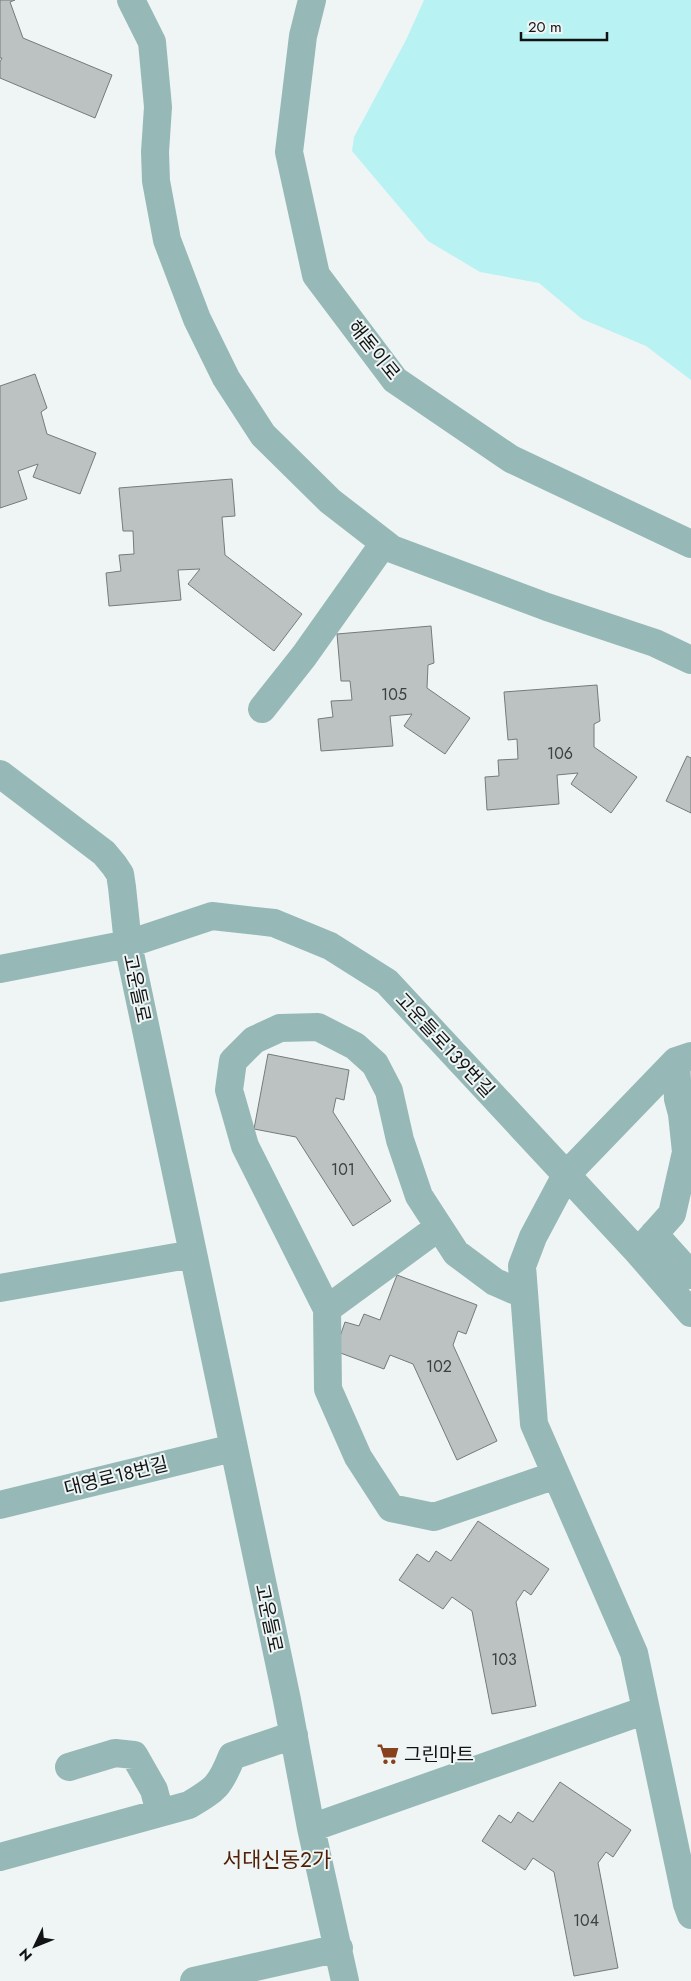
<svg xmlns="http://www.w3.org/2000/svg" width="691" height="1981" viewBox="0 0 691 1981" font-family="Jost,'Noto Sans KR',sans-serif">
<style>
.green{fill:#b8f2f2}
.building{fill:#bcc2c1;stroke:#757a7a}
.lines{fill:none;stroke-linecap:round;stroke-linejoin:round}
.minor{stroke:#96b9b8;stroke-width:28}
.labels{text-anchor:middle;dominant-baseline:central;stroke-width:4;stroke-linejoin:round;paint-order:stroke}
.number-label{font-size:16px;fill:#3c403f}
.street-label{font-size:19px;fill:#121414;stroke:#eff5f5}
.poi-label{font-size:19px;fill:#121414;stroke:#eff5f5;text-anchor:start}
.quarter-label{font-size:21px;fill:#512107;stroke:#eff5f5}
</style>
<rect width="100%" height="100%" fill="#eff5f5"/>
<path class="green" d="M424,0H691V380L646,346L582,319L539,283L480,272L428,241L352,151L354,137L406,40Z"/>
<path class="building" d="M0,0H15L10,2L23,38L112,75L95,118L0,78V62L2,58H0Z
M35,374L47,408L41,412L47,434L96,453L80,494L33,477L38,464L18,471L27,499L0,508V386Z
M232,479L235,516L222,517L225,555L302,614L274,651L188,584L200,569L178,570L181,600L109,606L106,573L121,571L119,555L134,554L133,531H123L119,488Z
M431,626L434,663L428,665L427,688L470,718L445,754L404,726L412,714L390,716L393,746L321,751L318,719L333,717L331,701L352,700L350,681H341L337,634Z
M597,685L600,721L594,724V747L637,777L611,813L571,784L578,773L557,775L559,804L487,810L485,777L499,776L498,760L518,759L517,739L508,740L504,692Z
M687,756L691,758V813L666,801Z
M268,1054L349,1070L344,1100L336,1098L333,1112L391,1201L353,1226L296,1137L254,1129Z
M397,1275L477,1305L466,1334L458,1331L453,1345L497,1441L457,1460L413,1364L390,1355L384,1369L335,1351L345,1322L359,1326L364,1314L380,1320Z
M478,1521L549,1569L531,1595L524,1590L516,1602L536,1706L492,1714L472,1611L452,1597L443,1609L399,1580L417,1554L429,1562L436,1551L451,1561Z
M560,1782L631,1830L613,1857L606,1852L598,1863L618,1968L574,1976L554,1872L533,1858L525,1870L482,1841L499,1815L511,1823L518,1812L533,1822Z"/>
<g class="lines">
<path class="minor" d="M131,0L152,42L158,107L155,152L156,181L167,240L197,319L226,378L263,435L330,501L392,549L547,607L655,643L691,660
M312,0L303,36L289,152L316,275L395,380L511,459L691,544
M262,709L304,656L384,543
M0,774L104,853L114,865L120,874L122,887L128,944L287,1700L311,1828L345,1981
M0,969L128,944L212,916L274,923L330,946L387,982L638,1252L691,1313
M691,1056L676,1061L566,1175L533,1237L522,1266L534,1424L634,1653L687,1904L691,1915
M654,1234L691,1275
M638,1252L672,1214L686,1152L682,1114L678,1099L676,1061
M0,1288L193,1254
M523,1294L495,1282L456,1253L419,1196L400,1140L389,1091L375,1064L355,1046L318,1027L280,1028L254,1040L233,1061L229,1090L245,1146L327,1309L328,1389L358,1457L391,1508L434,1517L556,1475
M327,1309L439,1227
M0,1505L233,1448
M69,1767L115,1753L134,1755L154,1790L160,1813
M311,1828L646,1710
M0,1857L189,1805C216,1789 220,1786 232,1756L294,1735
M194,1981L339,1948"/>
</g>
<defs>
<g id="supermarket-bare" transform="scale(1.725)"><path d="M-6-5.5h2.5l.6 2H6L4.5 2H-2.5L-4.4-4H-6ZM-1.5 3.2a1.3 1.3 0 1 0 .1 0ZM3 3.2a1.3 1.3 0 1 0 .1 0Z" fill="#87411c" stroke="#eff5f5" stroke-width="2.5" paint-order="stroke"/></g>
</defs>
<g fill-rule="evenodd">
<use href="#supermarket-bare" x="388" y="1754"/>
</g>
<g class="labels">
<g class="number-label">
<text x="394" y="694">105</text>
<text x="560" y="753">106</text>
<text x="343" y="1169">101</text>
<text x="439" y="1366">102</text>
<text x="504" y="1659">103</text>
<text x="586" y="1920">104</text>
</g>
<g class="street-label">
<text transform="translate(374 350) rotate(51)">해돋이로</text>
<text transform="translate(137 988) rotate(78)">고운들로</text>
<text transform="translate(445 1045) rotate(47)">고운들로139번길</text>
<text transform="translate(116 1476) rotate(-14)">대영로18번길</text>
<text transform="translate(269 1618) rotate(78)">고운들로</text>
</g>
<g class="poi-label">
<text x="404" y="1754">그린마트</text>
</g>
<g class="quarter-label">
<text x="277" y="1860">서대신동2가</text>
</g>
</g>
<g transform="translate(35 1946) rotate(227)" stroke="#eff5f5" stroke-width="4" paint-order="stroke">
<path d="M0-4L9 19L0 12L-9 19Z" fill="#121414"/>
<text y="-8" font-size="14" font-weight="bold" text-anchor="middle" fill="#121414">N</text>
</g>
<path d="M521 32v8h86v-8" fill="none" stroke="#121414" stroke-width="2.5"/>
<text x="528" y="32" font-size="15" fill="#121414" stroke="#eff5f5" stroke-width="4" paint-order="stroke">20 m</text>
</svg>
